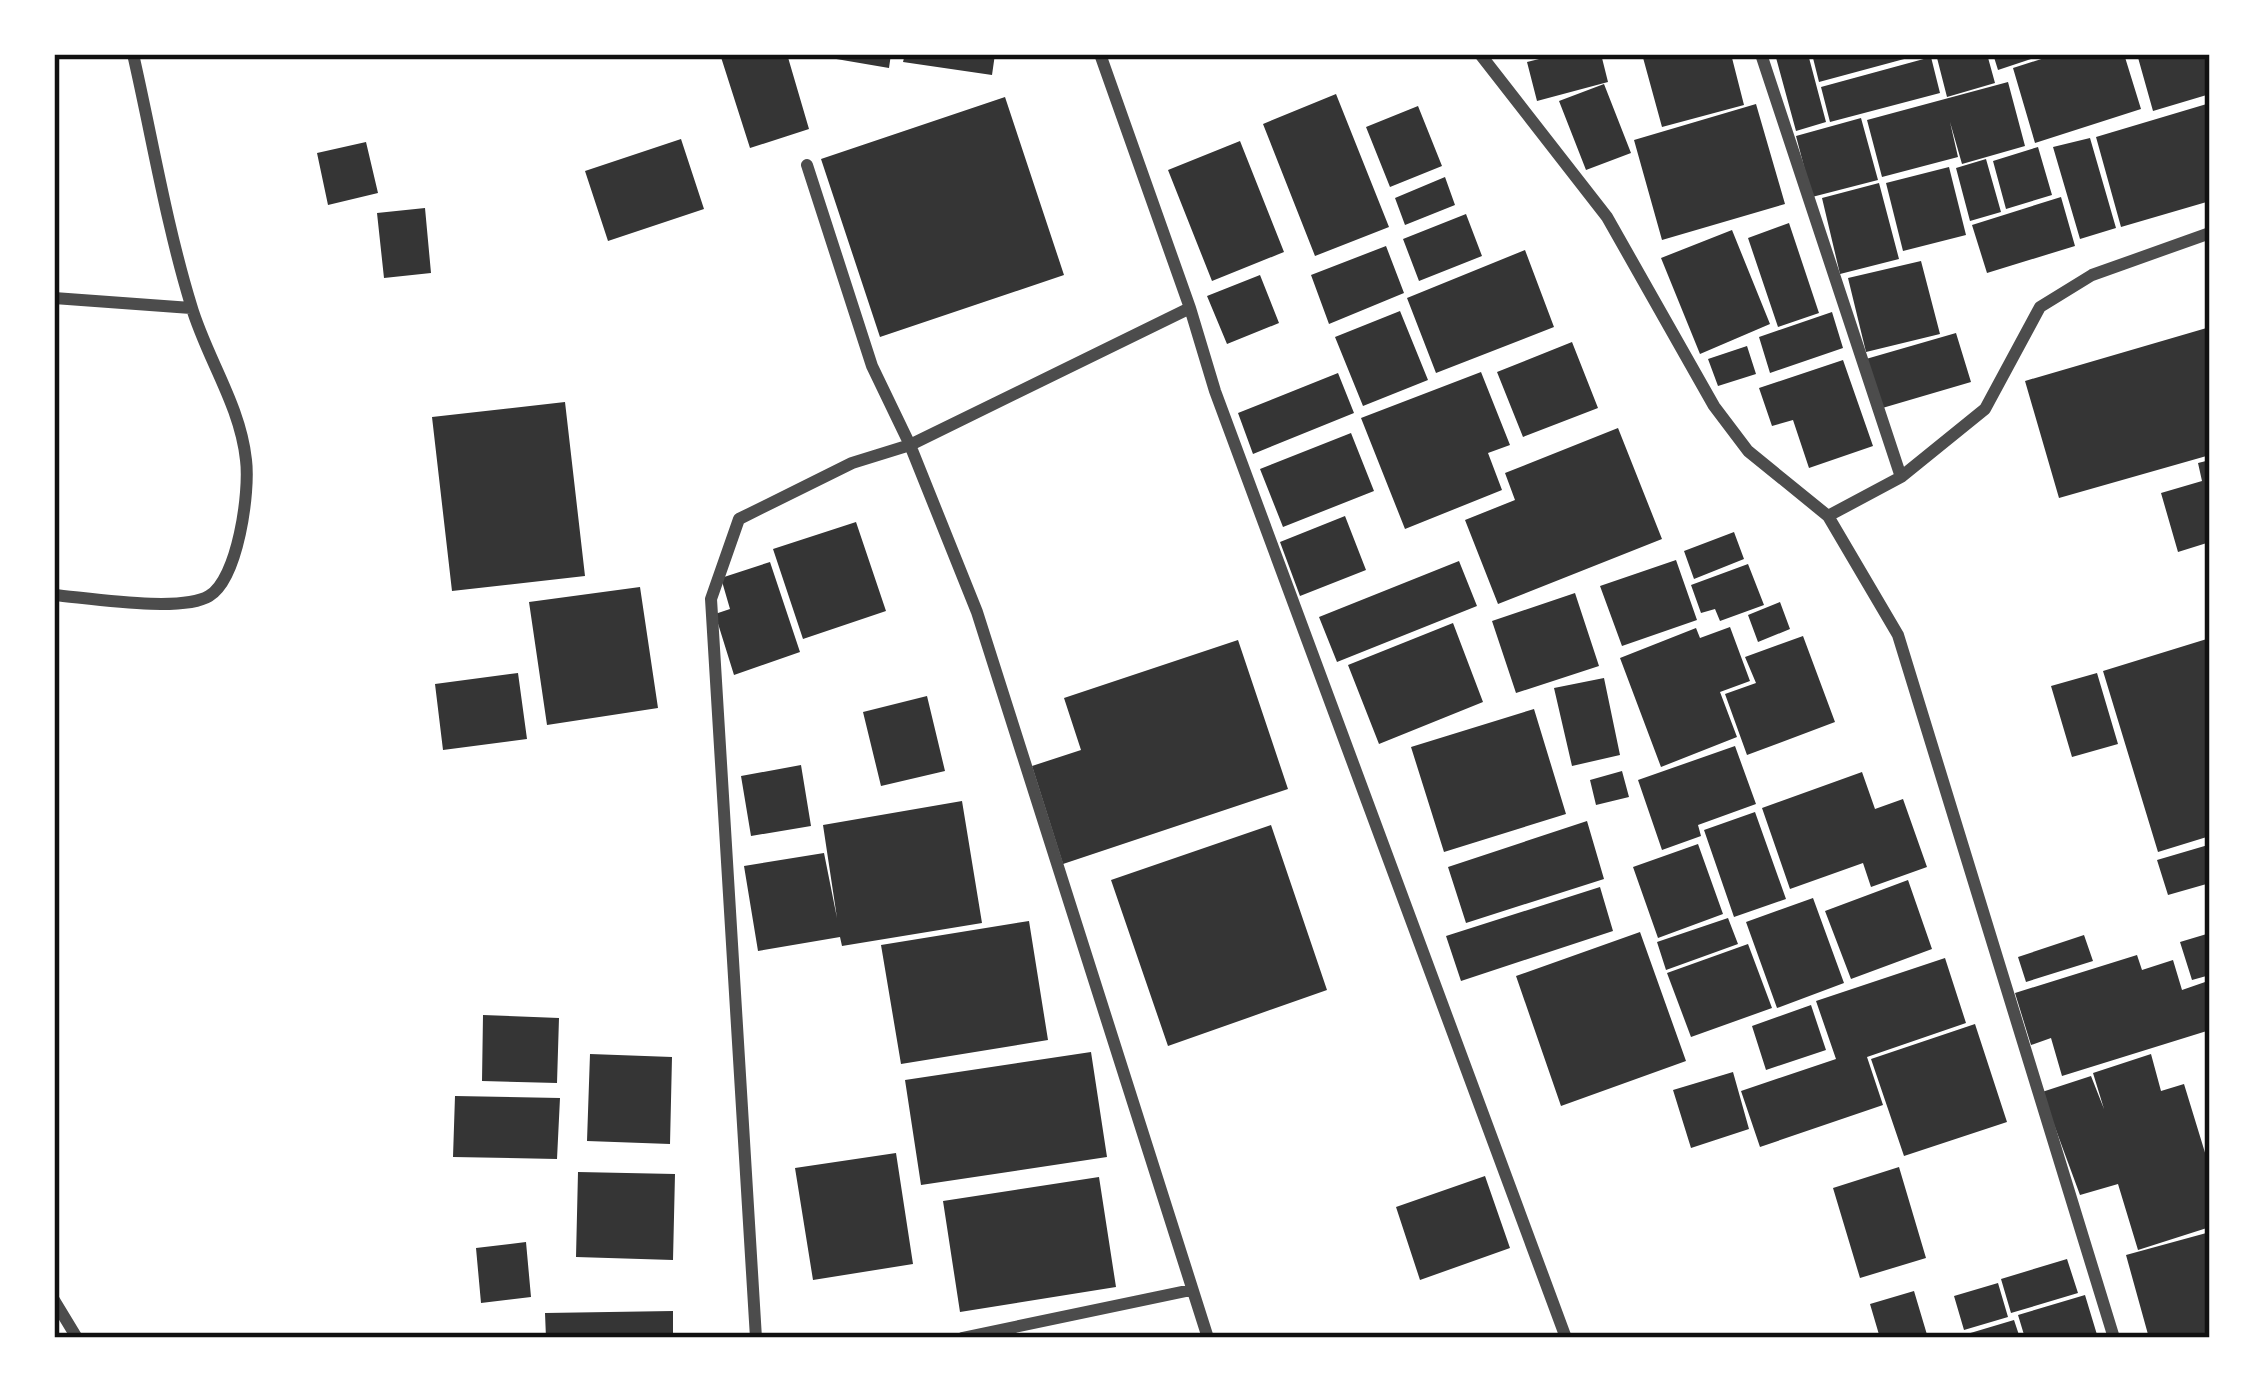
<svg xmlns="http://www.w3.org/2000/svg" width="2264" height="1392" viewBox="0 0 2264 1392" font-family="'Times New Roman',serif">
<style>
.building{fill:#353535}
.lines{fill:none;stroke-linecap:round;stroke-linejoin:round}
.minor{stroke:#4c4c4c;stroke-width:12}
.neatline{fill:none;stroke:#111;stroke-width:4.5}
</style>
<rect width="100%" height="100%" fill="#fff"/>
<path class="building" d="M720,54H787L809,129L750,148Z
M807,54H891L889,68Z
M905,54H995L992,75L903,62Z
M1559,54H1601L1608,82L1537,101L1527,62Z
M1642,54H1731L1744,105L1662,127Z
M1775,54H1808L1826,122L1796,131Z
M1812,54H1918L1919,55L1819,82Z
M1936,54H1987L1995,83L1947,97Z
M1993,54H2043V55L1998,70Z
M2057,54H2124L2141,109L2035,143L2013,68Z
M2137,54H2210V94L2153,111Z
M1931,57L1940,93L1830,122L1821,87Z
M2008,82L2025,146L1962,164L1950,122L1958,157L1882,177L1867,120Z
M1604,84L1631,153L1586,170L1559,101Z
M1336,94L1389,227L1315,256L1263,124Z
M1005,97L1064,275L880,337L821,159Z
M2210,103V201L2121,227L2096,137Z
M1756,104L1785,204L1662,240L1634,140Z
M1418,106L1442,166L1390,187L1366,127Z
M1861,118L1878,180L1812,197L1796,136Z
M2090,138L2116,228L2080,239L2053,147Z
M681,139L704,209L608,241L585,171Z
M1240,141L1284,252L1212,281L1168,170Z
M366,142L378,193L328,205L317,153Z
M2038,147L2052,195L2006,209L1993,161Z
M1986,159L2001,212L1970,221L1956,168Z
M1949,167L1966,235L1903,251L1886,183Z
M1445,177L1455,205L1405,225L1395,198Z
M1879,183L1899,259L1840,274L1822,198Z
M2061,197L2075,246L1987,273L1972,225Z
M425,208L431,273L384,278L377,213Z
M1466,214L1482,256L1419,281L1403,239Z
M1789,223L1819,313L1778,327L1748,238Z
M1732,230L1770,324L1700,354L1661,258Z
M1386,246L1404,293L1329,324L1311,275Z
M1525,250L1554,327L1436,373L1407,298Z
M1921,261L1940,334L1866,352L1848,278Z
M1260,275L1279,323L1227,344L1207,296Z
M1400,311L1428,380L1363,406L1335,337Z
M1832,312L1843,348L1770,373L1759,337Z
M2210,327V455L2059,498L2025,381Z
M1956,333L1971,382L1879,409L1866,359Z
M1572,342L1598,408L1523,437L1497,372Z
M1747,346L1756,374L1718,386L1708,359Z
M1843,360L1873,446L1809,468L1793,420L1772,426L1759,388Z
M1481,372L1510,445L1488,453L1502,490L1405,529L1361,418Z
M1338,373L1354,413L1253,454L1238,413Z
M565,402L585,576L452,591L432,417Z
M1618,428L1662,539L1498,604L1465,520L1515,500L1505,473Z
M1351,433L1374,491L1283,527L1260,469Z
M2210,460V542L2178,552L2161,493L2202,481L2198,463Z
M1345,516L1366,570L1300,596L1280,542Z
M856,522L886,611L803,639L773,549Z
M1734,532L1744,559L1694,579L1684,551Z
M1676,560L1697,620L1622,646L1600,586Z
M1459,561L1477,606L1337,662L1319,617Z
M770,562L800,652L734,675L715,614L730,609L721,578Z
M1748,564L1764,605L1720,621L1715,609L1701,613L1691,585Z
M640,587L658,708L547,725L529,602Z
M1575,593L1599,666L1516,693L1492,621Z
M1780,602L1790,629L1758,642L1748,615Z
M1453,623L1483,702L1379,744L1348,665Z
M1730,627L1750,681L1720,692L1737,737L1661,767L1620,658L1696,628L1700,638Z
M1803,636L1835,722L1747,755L1725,694L1756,683L1745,657Z
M2210,638V836L2158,852L2103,671Z
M1238,640L1288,789L1063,864L1032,766L1081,750L1064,698Z
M518,673L527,739L443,750L435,684Z
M2097,673L2118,744L2072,757L2051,686Z
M1604,678L1620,755L1572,766L1554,688Z
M927,696L945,771L881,786L863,712Z
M1534,709L1566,814L1444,852L1411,747Z
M1735,746L1756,804L1698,825L1701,836L1662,850L1638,780Z
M801,765L811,826L751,836L741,776Z
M1622,771L1629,797L1596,805L1590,780Z
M1862,772L1875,809L1903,799L1927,867L1871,887L1863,863L1790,889L1762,808Z
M962,801L982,923L842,946L840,937L758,951L744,866L824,853L837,918L823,825Z
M1755,812L1786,899L1734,917L1704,830Z
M1587,821L1604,879L1466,923L1448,867Z
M1271,825L1327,990L1168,1046L1111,880Z
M1698,844L1723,914L1658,938L1633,867Z
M2208,845L2210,883L2168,895L2157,860Z
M1908,880L1932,949L1851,979L1825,911Z
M1600,887L1613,931L1461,981L1446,936Z
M1813,898L1844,983L1777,1008L1746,922Z
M1728,918L1738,944L1666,970L1657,942Z
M1029,921L1048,1040L901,1064L881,945Z
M1640,932L1686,1061L1561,1106L1516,976Z
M2210,933V975L2192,980L2180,942Z
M2084,935L2093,961L2026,982L2018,957Z
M1748,944L1772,1008L1691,1037L1667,973Z
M2137,955L2142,970L2173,960L2182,990L2208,981L2210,1030L2062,1076L2051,1038L2031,1045L2015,993Z
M1945,958L1966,1023L1867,1057L1883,1105L1760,1147L1741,1091L1836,1059L1816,1001Z
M1811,1005L1826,1050L1766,1070L1752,1026Z
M483,1015L559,1018L557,1083L482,1081Z
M1975,1024L2007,1122L1904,1156L1871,1059Z
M1091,1052L1107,1157L921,1185L905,1080Z
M590,1054L672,1057L670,1144L587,1141Z
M2151,1054L2161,1091L2184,1084L2210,1169V1227L2138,1250L2118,1184L2080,1195L2042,1092L2091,1076L2104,1109L2093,1073Z
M1733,1072L1749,1129L1691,1148L1673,1090Z
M455,1096L560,1098L557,1159L453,1157Z
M896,1153L913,1264L813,1280L795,1168Z
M1899,1167L1926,1258L1860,1278L1833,1188Z
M578,1172L675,1174L673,1260L576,1257Z
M1485,1176L1510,1248L1420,1280L1396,1207Z
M1099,1177L1116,1287L960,1312L943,1201Z
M2210,1232V1338H2149L2126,1255Z
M526,1242L531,1297L481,1303L476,1248Z
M2067,1259L2078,1293L2011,1313L2001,1279Z
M1998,1283L2008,1317L1964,1330L1954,1296Z
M1914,1291L1928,1338H1880L1870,1304Z
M2085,1295L2098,1338H2025L2018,1315Z
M673,1311V1338H546L545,1313Z
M2014,1320L2020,1338H1957V1337Z"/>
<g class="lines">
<path class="minor" d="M1480,54L1607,217L1714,406L1748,451L1828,516L1898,635L2114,1338
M1761,54L1901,477
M807,165L872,366L910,445L1190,308L1100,54
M54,298L191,308
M1190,308L1215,391L1566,1338
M1828,516L1901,477L1985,409L2040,307L2092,275L2210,233
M54,595C89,598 181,613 209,596C238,579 250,492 246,460C240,404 206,357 191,305C166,223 152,137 133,54
M54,1300L77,1338
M756,1338L711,599L739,519L852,463L910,445L977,612L1208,1338
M962,1338L1191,1290"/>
</g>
<rect width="2264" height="1392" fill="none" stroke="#ffffff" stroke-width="114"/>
<rect x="57" y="57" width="2150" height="1278" class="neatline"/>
</svg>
